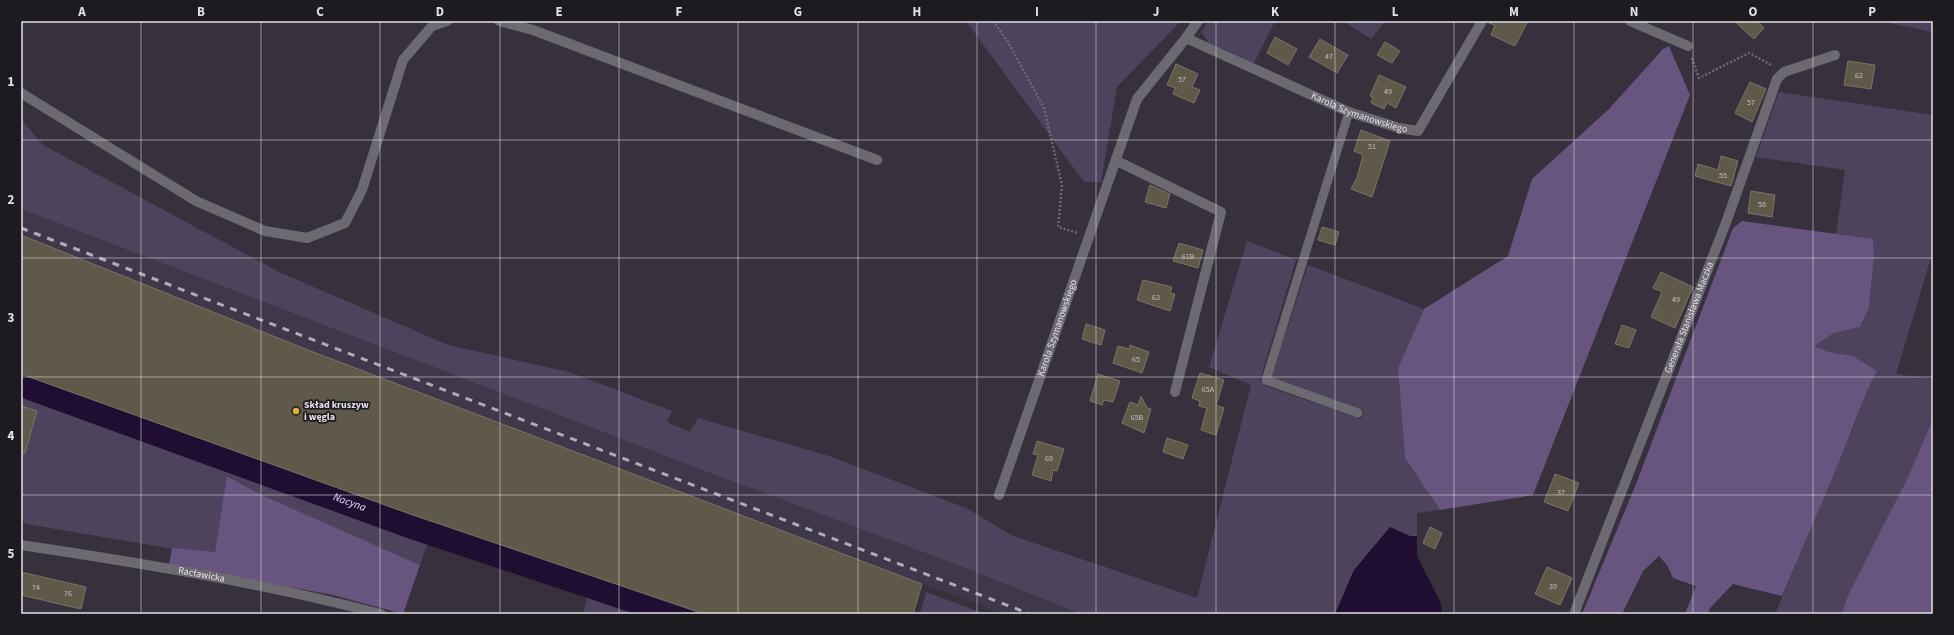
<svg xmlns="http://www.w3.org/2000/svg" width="1954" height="635" viewBox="0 0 1954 635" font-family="'Source Sans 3',sans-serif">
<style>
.built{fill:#3f374a}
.green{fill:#4e435c}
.forest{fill:#68557f}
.water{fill:#200d32}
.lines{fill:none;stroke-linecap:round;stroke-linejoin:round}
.river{stroke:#200d32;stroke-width:29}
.building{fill:#5f594a;stroke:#7a7464}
.path{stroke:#6f6975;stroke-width:2.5;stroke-dasharray:2 2;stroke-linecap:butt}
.service{stroke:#6c6970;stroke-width:9}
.minor{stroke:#6c6970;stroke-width:10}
.tertiary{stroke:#6c6970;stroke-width:10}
.rail{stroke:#b1acb7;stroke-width:3;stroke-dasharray:7 7;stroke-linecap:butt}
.grid{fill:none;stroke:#e3dfe8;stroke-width:1;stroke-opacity:0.55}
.poi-dot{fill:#dbb233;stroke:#1d1a20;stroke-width:1.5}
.labels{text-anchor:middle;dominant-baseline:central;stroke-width:3.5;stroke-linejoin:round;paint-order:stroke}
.number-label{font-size:8px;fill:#c2bec0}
.street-label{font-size:10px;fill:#e3dfe8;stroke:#1d1a20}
.poi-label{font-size:10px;font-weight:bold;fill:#e3dfe8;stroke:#1d1a20;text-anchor:start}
.water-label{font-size:11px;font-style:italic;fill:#e6dbf7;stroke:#1d1a20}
.neatline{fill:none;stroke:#e3dfe8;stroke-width:1.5}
.grid-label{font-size:13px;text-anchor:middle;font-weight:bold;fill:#e3dfe8}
</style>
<rect width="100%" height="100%" fill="#37313e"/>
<path class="built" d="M21,209L710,473L955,564L1081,614H1003L308,350L21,235Z"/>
<path class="green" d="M966,21H1181L1117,87L1101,182H1084Z
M1209,21H1275L1254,63L1209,43L1201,32Z
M1343,21H1385L1371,39Z
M1879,21H1933V32Z
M1779,92L1933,115V251L1896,374L1933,379V419L1907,479L1847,597L1842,614H1775L1850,436L1866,391L1877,371L1853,356L1829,352L1813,346L1834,333L1860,327L1869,308L1874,256L1873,240L1836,234L1845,170L1756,157Z
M21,119L43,145L279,272L448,345L569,372L672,411L667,422L690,432L698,418L829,456L966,508L1013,536L1197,598L1251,385L1209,367L1247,241L1296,260L1260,380L1266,386L1361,419L1364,411L1271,378L1308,265L1424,309L1398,368L1405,458L1440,510L1417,513V536H1410L1354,570L1335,614H1081L955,564L710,473L21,209Z
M21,389L215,465L430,538L420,565L264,496L228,476L215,552L174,549L26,524L21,520Z
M589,590L655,614H583Z
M926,592L985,614H920Z"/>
<path class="forest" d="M1669,46L1690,95L1533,495L1440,510L1405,458L1398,368L1424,309L1508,256L1532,179L1609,109L1663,49Z
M1742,221L1873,239L1874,256L1869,308L1860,327L1834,333L1814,346L1829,352L1853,356L1877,371C1863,396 1855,423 1844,450C1824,499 1803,547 1782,596L1733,584L1710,608L1708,614H1685L1696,586L1673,578L1667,565L1659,556L1643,571L1622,614H1582L1636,484L1733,228Z
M1933,419V614H1842L1847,597L1907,479Z
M227,476L264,496L420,565L403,614L333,595L169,565L172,548L215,552Z"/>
<path class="water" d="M1390,527L1410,536H1417V556L1441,603L1442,614H1335L1354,570Z"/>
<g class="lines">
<path class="river" id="s1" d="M21,382L414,525L681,614"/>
</g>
<path class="building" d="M1490,21H1528L1515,46L1491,35L1495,25L1489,23Z
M1734,21H1757L1764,28L1754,39Z
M1275,37L1297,49L1288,65L1267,53Z
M1320,39L1348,55L1337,73L1309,57Z
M1385,42L1400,51L1392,63L1377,55Z
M1848,61L1875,65L1871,89L1844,85Z
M1176,64L1198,74L1192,87L1200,90L1194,103L1173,94L1175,88L1167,85Z
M1379,75L1406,87L1396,108L1387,103L1384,109L1371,103L1373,97L1370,96Z
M1750,82L1766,89L1752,122L1735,113Z
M1361,130L1390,141L1372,197L1351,189L1357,178L1363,155L1354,151Z
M1721,156L1738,161L1731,186L1695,176L1698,164L1718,170Z
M1150,185L1170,194L1166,208L1145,202Z
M1751,191L1775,195L1772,217L1748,213Z
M1322,227L1339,232L1335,245L1318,240Z
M21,235L308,350L922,584L913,614H704L410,514L21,374Z
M1179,243L1203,250L1198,268L1173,261Z
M1661,272L1693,287L1675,328L1651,317L1662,292L1653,288Z
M1143,280L1172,287L1170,293L1175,294L1170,311L1137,300Z
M1086,324L1105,330L1101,345L1082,339Z
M1622,325L1636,330L1629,348L1615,344Z
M1130,345L1149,352L1142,373L1113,363L1118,346L1129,349Z
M1200,373L1224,380L1216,405L1224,408L1216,435L1201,430L1207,408L1199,406L1200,401L1192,398Z
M1098,374L1120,381L1113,402L1104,400L1102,405L1090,401Z
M1141,396L1147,408L1151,409L1144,433L1122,423L1130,402L1138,405Z
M21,406L37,411L25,453H21Z
M1167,438L1188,445L1183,459L1163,452Z
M1037,441L1064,449L1057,471L1053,470L1051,481L1032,475L1038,455L1033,454Z
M1555,474L1579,483L1568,511L1544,502Z
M1430,527L1442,533L1435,549L1423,543Z
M1547,567L1572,578L1560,605L1535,594Z
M21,572L86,587L81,609L21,595Z"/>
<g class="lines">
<path class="path" d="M993,21L1008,42L1044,108L1062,185L1058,227L1078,233
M1692,58L1699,78L1749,53L1773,66"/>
<path class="service" d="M1349,112L1266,380L1358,413"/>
<g class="minor">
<path d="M499,21L533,30L877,160"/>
<path d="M1630,21L1688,46"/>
<path id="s2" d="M1186,38L1349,112L1399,128L1418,131L1482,21"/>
<path d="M21,93L196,201L265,231L307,238L345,223L362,190L403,60L432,26L447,21"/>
<path d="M1117,161L1221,212L1175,392"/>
<path id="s3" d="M999,495L1137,99L1186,38L1198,21"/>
<path id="s4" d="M1574,614L1727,220L1777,79L1784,72L1835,55"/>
</g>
<path class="tertiary" id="s5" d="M21,545C141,563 263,583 381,614"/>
<path class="rail" d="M21,228L1030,614"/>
</g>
<path class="grid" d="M141,21V614M261,21V614M380,21V614M500,21V614M619,21V614M738,21V614M858,21V614M977,21V614M1096,21V614M1216,21V614M1335,21V614M1454,21V614M1574,21V614M1693,21V614M1813,21V614M21,140H1933M21,258H1933M21,377H1933M21,495H1933"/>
<circle class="poi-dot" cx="296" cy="411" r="4"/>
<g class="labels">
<g class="number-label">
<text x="1329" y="56">47</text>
<text x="1859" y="75">62</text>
<text x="1182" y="79">57</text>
<text x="1388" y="91">49</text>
<text x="1751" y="102">57</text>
<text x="1372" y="146">51</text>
<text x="1723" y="175">55</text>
<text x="1762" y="204">58</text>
<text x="1188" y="256">61B</text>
<text x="1156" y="297">63</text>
<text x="1676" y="299">49</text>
<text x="1136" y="359">65</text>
<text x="1208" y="389">65A</text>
<text x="1137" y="417">65B</text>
<text x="1049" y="458">69</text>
<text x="1561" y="492">37</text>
<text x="1553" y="586">39</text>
<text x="36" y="587">74</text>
<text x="68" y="593">76</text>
</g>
<g class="street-label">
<text stroke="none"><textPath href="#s2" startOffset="189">Karola Szymanowskiego</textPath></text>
<text stroke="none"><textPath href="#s4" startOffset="318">Generała Stanisława Maczka</textPath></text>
<text stroke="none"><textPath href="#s3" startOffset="177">Karola Szymanowskiego</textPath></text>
<text stroke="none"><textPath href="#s5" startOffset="183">Racławicka</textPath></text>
</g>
<g class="poi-label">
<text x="304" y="405">Skład kruszyw<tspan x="304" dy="12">i węgla</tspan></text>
</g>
<g class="water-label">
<text stroke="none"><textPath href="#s1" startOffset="350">Nacyna</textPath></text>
</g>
</g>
<rect width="1954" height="635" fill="none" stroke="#1d1a20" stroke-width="44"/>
<rect x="22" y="22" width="1910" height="591" class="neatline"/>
<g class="grid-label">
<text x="82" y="16">A</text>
<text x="201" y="16">B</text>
<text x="320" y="16">C</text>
<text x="440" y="16">D</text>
<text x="559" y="16">E</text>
<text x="679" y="16">F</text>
<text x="798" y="16">G</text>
<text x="917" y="16">H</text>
<text x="1037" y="16">I</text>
<text x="1156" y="16">J</text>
<text x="1275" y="16">K</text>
<text x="1395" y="16">L</text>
<text x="1514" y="16">M</text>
<text x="1634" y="16">N</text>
<text x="1753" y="16">O</text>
<text x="1872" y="16">P</text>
<text x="11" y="86">1</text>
<text x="11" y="204">2</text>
<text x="11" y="322">3</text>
<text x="11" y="440">4</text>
<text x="11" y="558">5</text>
</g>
</svg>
